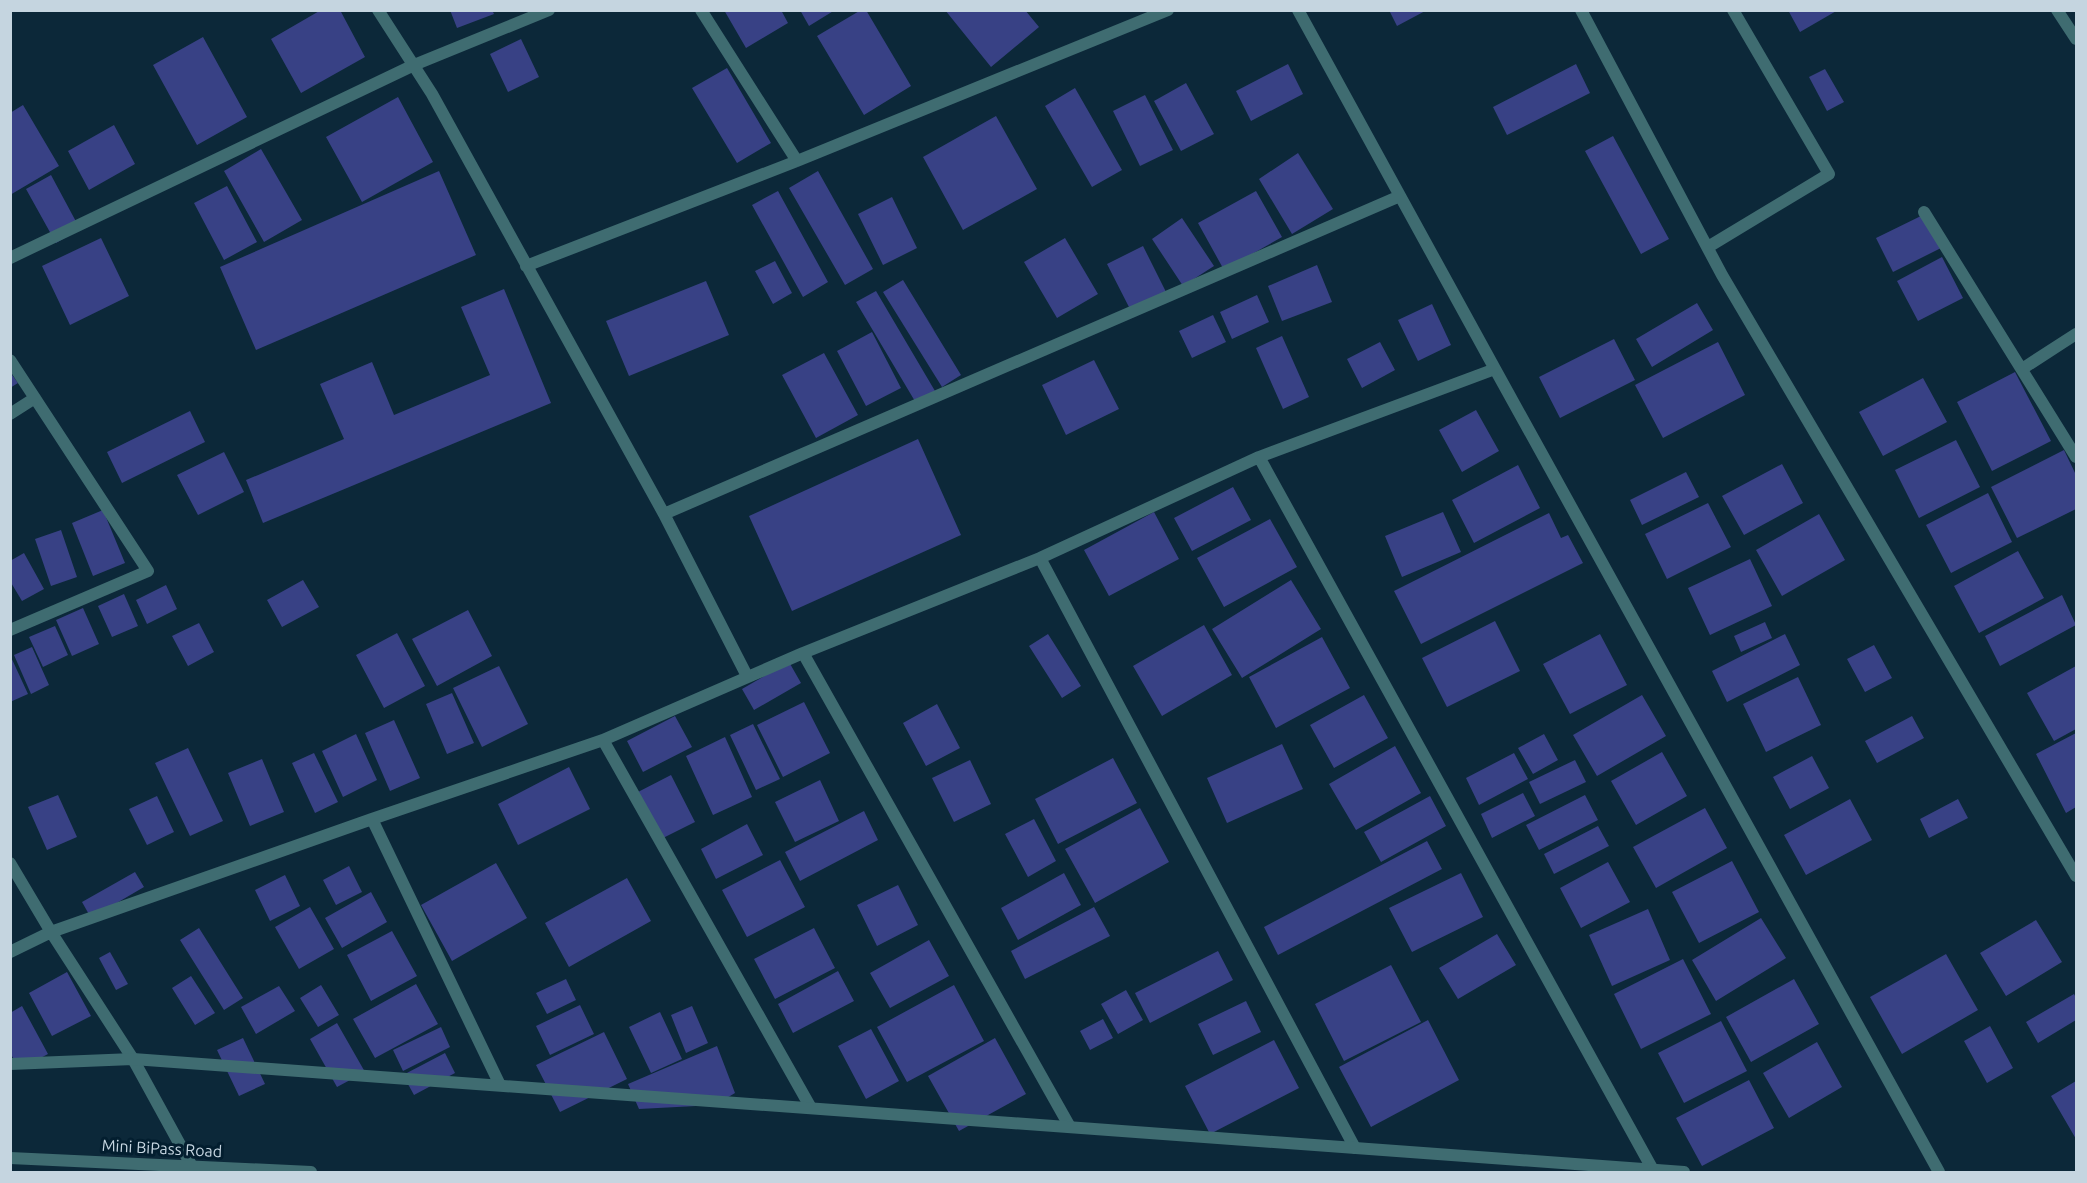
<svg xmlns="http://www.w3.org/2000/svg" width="2087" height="1183" viewBox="0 0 2087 1183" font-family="Ubuntu,sans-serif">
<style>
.building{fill:#384185}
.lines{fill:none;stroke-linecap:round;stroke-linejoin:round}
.minor{stroke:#3f6c71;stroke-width:12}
.tertiary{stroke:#3f6c71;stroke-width:12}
.labels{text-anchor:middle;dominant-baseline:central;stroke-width:6;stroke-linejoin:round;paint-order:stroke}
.street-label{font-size:16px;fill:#c5d5e0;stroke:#031e2f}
</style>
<rect width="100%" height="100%" fill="#0c2839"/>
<path class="building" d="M321,10H340L365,57L301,93L271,39Z
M450,10H492L494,14L457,28Z
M724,10H781L788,23L746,48Z
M800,10H835L809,26Z
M861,10H866L911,86L864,115L817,36Z
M945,10H1025L1039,27L991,67Z
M1389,10H1427L1397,26Z
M1788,10H1838L1800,32Z
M203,37L247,117L197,145L153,65Z
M521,39L539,77L508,92L490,54Z
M1288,64L1303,94L1251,121L1236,91Z
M1576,64L1590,93L1507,135L1493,107Z
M727,68L771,143L737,163L692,88Z
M1825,69L1844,102L1827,111L1809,77Z
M1186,83L1214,134L1181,151L1154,101Z
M1075,88L1122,170L1092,187L1045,106Z
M1145,95L1173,150L1140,166L1113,111Z
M398,97L433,162L362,202L326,137Z
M23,105L59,166L10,195V113Z
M996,116L1037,189L963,230L923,157Z
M114,125L135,164L89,190L68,151Z
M1613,136L1669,239L1641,254L1585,151Z
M261,149L302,220L264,242L224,171Z
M1298,153L1333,209L1292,234L1259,179Z
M439,171L476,255L256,350L220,267Z
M818,171L873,269L845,285L789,188Z
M51,175L80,229L56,243L26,189Z
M227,186L257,242L224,260L194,203Z
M778,191L828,282L803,297L752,205Z
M1256,191L1282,237L1224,270L1198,223Z
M892,197L917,248L883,265L858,214Z
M1925,214L1941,248L1893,272L1876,238Z
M1182,218L1214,266L1183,286L1152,239Z
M101,238L129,296L70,325L42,266Z
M1065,238L1098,294L1057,318L1024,262Z
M1143,246L1167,294L1131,311L1107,264Z
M1942,257L1963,298L1918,321L1897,281Z
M775,261L792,293L773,304L755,271Z
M1317,265L1332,302L1282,321L1268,286Z
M903,280L961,375L942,387L883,292Z
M706,281L729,335L629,376L606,321Z
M504,289L551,403L263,523L246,480L344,439L320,384L372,362L394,415L490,375L461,307Z
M876,291L935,391L916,403L856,302Z
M1257,295L1269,322L1232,339L1220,312Z
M1697,303L1713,330L1652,367L1636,339Z
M1432,304L1451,345L1418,361L1398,320Z
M1213,315L1226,342L1192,358L1179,331Z
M872,332L901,388L866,406L837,351Z
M1282,336L1309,397L1283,409L1256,348Z
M1614,339L1635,380L1560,418L1539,377Z
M1380,342L1395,370L1362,388L1347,359Z
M1718,342L1745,395L1663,438L1635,385Z
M824,353L858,415L816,438L782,375Z
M1094,360L1119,409L1066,435L1042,385Z
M10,372L18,383L10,388Z
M2015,372L2051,441L1992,471L1957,402Z
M1923,378L1947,422L1883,456L1859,412Z
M1476,410L1499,451L1462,472L1439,430Z
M190,411L205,442L122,483L107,452Z
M918,439L961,535L792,611L749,516Z
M1956,440L1980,487L1919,518L1895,470Z
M2064,450L2076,475V509L2017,538L1991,487Z
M224,452L244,492L198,515L177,475Z
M1782,464L1803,503L1744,535L1722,496Z
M1518,465L1540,508L1474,543L1452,500Z
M1686,472L1699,497L1642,525L1630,500Z
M1233,487L1251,520L1192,551L1174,518Z
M1988,493L2012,542L1951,573L1926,525Z
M1708,503L1731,547L1667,579L1645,534Z
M103,510L125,563L93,576L72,523Z
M1154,512L1179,559L1109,596L1084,550Z
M1443,512L1461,552L1402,577L1385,536Z
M1549,513L1561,538L1568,535L1583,563L1421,644L1394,591Z
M1819,514L1845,560L1782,596L1756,550Z
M1270,519L1297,567L1224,607L1197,558Z
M61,530L77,577L51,586L35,539Z
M2018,551L2044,598L1979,633L1954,586Z
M24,553L44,589L22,601L10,581V561Z
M1750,559L1772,606L1710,635L1688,588Z
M303,580L319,607L282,627L267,600Z
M1291,580L1321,629L1242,678L1212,629Z
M166,585L177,609L147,624L136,600Z
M124,594L138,626L112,637L98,606Z
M2062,595L2076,625L2000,666L1985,636Z
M83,608L99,644L72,656L56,620Z
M468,610L492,656L437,686L412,639Z
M1495,621L1520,671L1447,707L1422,658Z
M1765,622L1772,638L1741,652L1734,636Z
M199,623L214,652L188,666L172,636Z
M1204,625L1232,675L1162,716L1133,666Z
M55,626L68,655L43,667L29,637Z
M397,633L425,686L384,708L356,655Z
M1048,634L1081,686L1062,698L1029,646Z
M1600,634L1627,685L1570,714L1543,664Z
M1785,634L1800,665L1727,702L1712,671Z
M1322,637L1350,688L1276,728L1249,677Z
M1874,645L1892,678L1865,692L1847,659Z
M32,647L49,685L31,694L14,655Z
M10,655L28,694L10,702Z
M789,662L801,683L754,710L742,689Z
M499,666L528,724L482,747L453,688Z
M2076,666V729L2054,741L2027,693Z
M1798,677L1821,725L1766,752L1743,704Z
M452,693L474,743L447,754L426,704Z
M1364,695L1388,738L1334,768L1310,725Z
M1642,695L1666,736L1597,776L1573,735Z
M804,702L830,753L783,777L757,725Z
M937,704L960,748L926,766L903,723Z
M675,716L692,747L643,772L627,741Z
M1912,716L1924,738L1877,763L1865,741Z
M394,720L420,778L390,791L365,733Z
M753,724L780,779L756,790L730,735Z
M2076,733V807L2066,813L2036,754Z
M356,734L377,780L343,797L322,751Z
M1544,734L1558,760L1533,774L1518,748Z
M725,737L752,797L713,815L686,756Z
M1282,744L1303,789L1227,823L1207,778Z
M1395,746L1421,793L1356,830L1329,784Z
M188,748L223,821L190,836L155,763Z
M1662,752L1687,796L1636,825L1611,781Z
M314,753L338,802L315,813L292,763Z
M1514,753L1528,779L1479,805L1466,778Z
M1812,756L1829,788L1790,809L1773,777Z
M1113,758L1137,803L1058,844L1035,799Z
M262,759L284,812L250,826L228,773Z
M970,760L991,804L954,822L932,778Z
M1575,760L1586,782L1540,804L1529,782Z
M569,767L590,809L518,845L498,804Z
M671,775L695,822L661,839L638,792Z
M820,780L839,821L795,842L775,802Z
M1523,793L1535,816L1492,838L1481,814Z
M58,795L77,837L47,850L28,807Z
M1585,795L1598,820L1539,850L1526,825Z
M157,796L174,832L147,845L129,809Z
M1430,796L1446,826L1381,862L1364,832Z
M1850,799L1872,840L1806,875L1784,835Z
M1958,799L1968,818L1929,838L1920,819Z
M1140,808L1169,862L1095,903L1065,849Z
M1705,808L1727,848L1656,888L1633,847Z
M864,811L878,840L800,881L785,852Z
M1034,819L1056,861L1028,877L1005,834Z
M747,824L763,855L716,879L701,849Z
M1598,826L1609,846L1554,874L1544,854Z
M1427,841L1442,869L1278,955L1264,927Z
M780,860L805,907L747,937L722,890Z
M1732,861L1759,912L1699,943L1672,892Z
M1608,862L1630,902L1581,928L1560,888Z
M496,863L527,918L452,961L421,905Z
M349,866L362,892L336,905L323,880Z
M135,872L144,887L91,918L82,902Z
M1064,873L1081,905L1018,940L1001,908Z
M1461,873L1483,917L1412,952L1389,908Z
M285,875L300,906L270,921L255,890Z
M627,878L651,921L569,967L545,923Z
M898,885L918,925L877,946L857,905Z
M371,892L387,922L342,948L325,918Z
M310,907L334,949L299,969L275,927Z
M1094,907L1110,936L1025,979L1011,951Z
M1648,909L1670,960L1612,986L1589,935Z
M1761,918L1786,958L1716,1001L1692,960Z
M2036,920L2062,962L2006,996L1980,953Z
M199,928L243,998L224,1010L180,940Z
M814,928L835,968L775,999L754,959Z
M392,931L417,976L371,1001L347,955Z
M1497,934L1516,965L1458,999L1439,968Z
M929,940L949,976L890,1008L870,973Z
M1218,951L1233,980L1150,1023L1135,993Z
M110,952L128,984L116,990L99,958Z
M1946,954L1978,1010L1902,1054L1870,997Z
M1683,959L1711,1014L1641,1049L1614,994Z
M1391,965L1421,1022L1344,1061L1315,1004Z
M838,971L854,1001L793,1033L778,1004Z
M67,972L91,1016L52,1036L29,993Z
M191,976L215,1013L195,1025L172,988Z
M566,979L576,1000L547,1014L536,993Z
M1794,979L1819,1024L1751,1062L1726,1017Z
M416,984L438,1024L375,1058L353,1019Z
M321,985L339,1015L318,1027L300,998Z
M954,985L984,1041L907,1082L877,1027Z
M279,986L295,1011L256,1034L241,1007Z
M1126,990L1143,1020L1118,1034L1101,1004Z
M2074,994L2076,998V1020L2038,1043L2026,1022Z
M1246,1001L1261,1032L1213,1055L1198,1024Z
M580,1005L594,1034L550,1055L536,1026Z
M22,1006L48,1054L20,1069L10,1053V1013Z
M692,1006L708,1043L686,1053L671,1015Z
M660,1012L682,1059L651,1073L629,1027Z
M1103,1019L1113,1038L1090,1050L1080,1031Z
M1428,1020L1459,1080L1371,1127L1339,1067Z
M1721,1021L1747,1071L1684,1103L1658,1053Z
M337,1023L365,1072L337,1087L310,1039Z
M1990,1026L2013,1068L1987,1083L1964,1041Z
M441,1027L450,1047L403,1071L393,1050Z
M871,1029L899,1081L866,1099L838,1046Z
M604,1032L627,1079L560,1112L536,1065Z
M243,1038L265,1084L239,1096L217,1050Z
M995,1038L1026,1094L959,1131L928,1076Z
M1274,1040L1299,1088L1210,1134L1185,1086Z
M1817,1042L1842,1087L1789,1118L1763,1073Z
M717,1046L735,1093L715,1105L639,1109L628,1084Z
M445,1053L455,1073L414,1095L403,1075Z
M1749,1080L1774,1128L1702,1166L1676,1118Z
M2076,1081V1139L2051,1096Z"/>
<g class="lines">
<path class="minor" d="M378,10L432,94L664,514L747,676
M701,10L797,161
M1298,10L1495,369
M1581,10L1722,275L2076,876
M2057,10L2076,39
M1924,212L2076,457
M1708,247L1829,174L1733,10
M10,258L414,65L549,10
M526,266L797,161L1168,10
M10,360L148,571L10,630
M2022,369L2076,334
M10,414L35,398
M1259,457L1653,1170
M664,514L1400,196
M1040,558L1355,1148
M803,653L1070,1127
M603,740L811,1108
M10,863L51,932L10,952
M500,1085L372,819L603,740L803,653L1040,558L1259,457L1495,369L1939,1172
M195,1172L133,1059L51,932L372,819"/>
<path class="tertiary" d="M10,1064L133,1059L1684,1172
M10,1158L311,1172"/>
</g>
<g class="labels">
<g class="street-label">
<text transform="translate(162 1148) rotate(3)">Mini BiPass Road</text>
</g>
</g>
<rect width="2087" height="1183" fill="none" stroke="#c5d5e0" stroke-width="24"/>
</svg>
